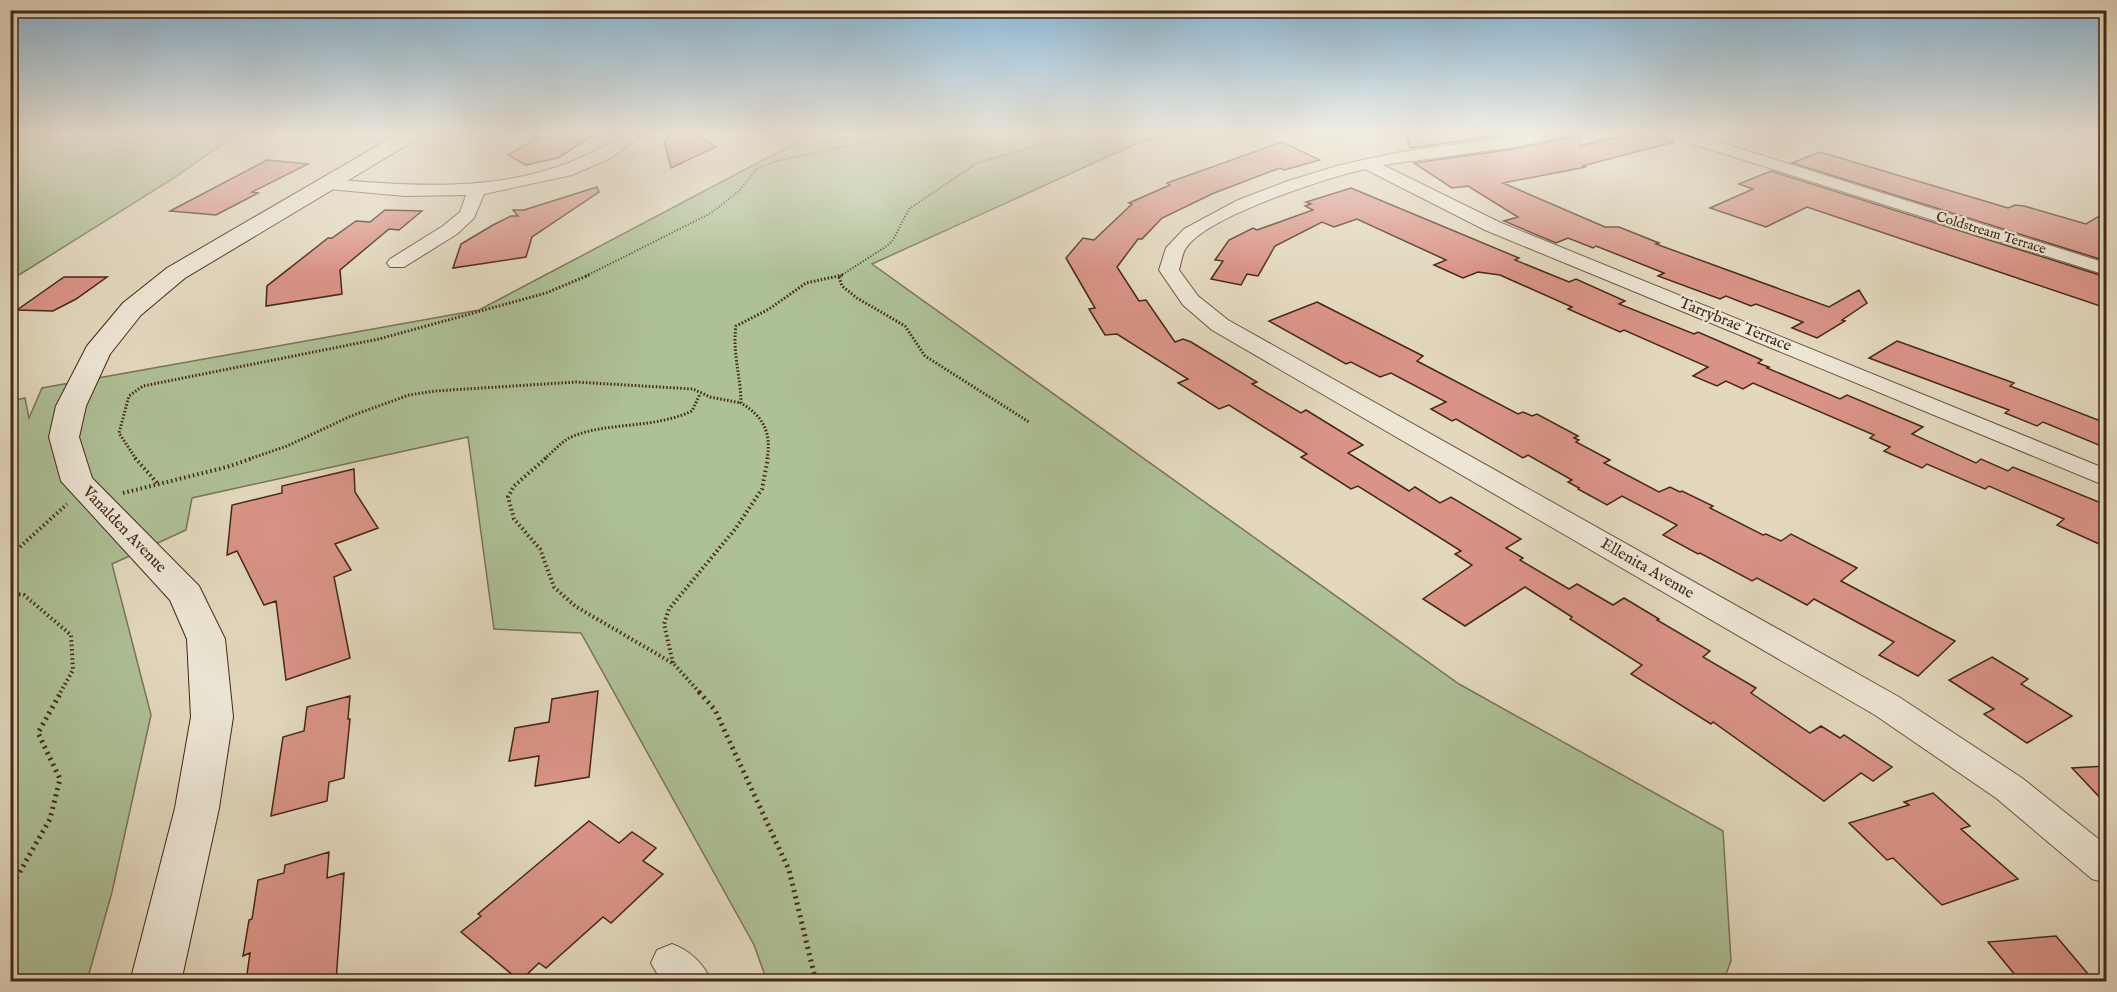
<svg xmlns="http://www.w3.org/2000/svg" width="2117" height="992" viewBox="0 0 2117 992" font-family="'IM FELL English',serif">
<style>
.green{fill:#aec096;stroke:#7a7456;stroke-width:1.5}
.building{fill:#da9487;stroke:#452817;stroke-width:1.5}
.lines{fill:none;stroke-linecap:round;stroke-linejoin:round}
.minor-casing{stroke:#6c5441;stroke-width:2}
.secondary-casing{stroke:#452817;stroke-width:2}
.path-far3{stroke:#452817;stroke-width:2;stroke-dasharray:1 2;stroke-linecap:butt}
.path-far2{stroke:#452817;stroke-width:3;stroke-dasharray:1.5 2;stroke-linecap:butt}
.path-far1{stroke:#452817;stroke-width:4;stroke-dasharray:1.5 3;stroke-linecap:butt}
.path{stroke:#452817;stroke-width:5;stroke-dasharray:2 4.5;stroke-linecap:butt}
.minor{fill:#ede6d5;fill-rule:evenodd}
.secondary{fill:#ede6d5;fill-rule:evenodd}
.labels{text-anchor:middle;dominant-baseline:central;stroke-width:4.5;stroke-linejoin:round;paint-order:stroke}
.far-street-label{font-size:14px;fill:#452817;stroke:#ede6d5}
.street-label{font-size:16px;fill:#452817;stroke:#ede6d5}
</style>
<rect width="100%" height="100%" fill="#e3d8be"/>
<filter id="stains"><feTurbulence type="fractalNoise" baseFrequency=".00333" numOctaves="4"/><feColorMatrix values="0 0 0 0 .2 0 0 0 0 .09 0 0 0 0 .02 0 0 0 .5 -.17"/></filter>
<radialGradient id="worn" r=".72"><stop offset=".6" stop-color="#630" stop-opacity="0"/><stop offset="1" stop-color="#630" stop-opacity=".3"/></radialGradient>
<path class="green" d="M11,132H239L174,178L11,280Z
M816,132H1190L1140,142L872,264L1459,684L1723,831L1731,961L1723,982L767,981L754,945L581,633L494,629L468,437L192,498L186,530L112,564L151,715L112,892L87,981L11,982V401L25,398L29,418L42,388L479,310Z"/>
<path class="building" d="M562,132H598L558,158L526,165L508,155L538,137L548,138Z
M675,132H694L716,147L671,168L664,140Z
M1406,132H1528L1410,148Z
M1576,132H1579L1580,146L1638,132H1661L1663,136L1674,142L1582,166L1586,167L1503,183L1605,227H1619L1659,243L1656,244L1829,307L1859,290L1867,303L1842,320L1845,321L1817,338L1792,328L1803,322L1756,304L1751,306L1726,296L1720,299L1658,276L1664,273L1596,246L1593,248L1568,238L1556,243L1504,221L1518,217L1468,186L1452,188L1414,163L1514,149L1572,137Z
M1282,142L1320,160L1284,170L1280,168L1214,193L1162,218L1142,239H1138L1117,267L1139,301L1146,300L1175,342L1183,339L1191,342L1257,382L1252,384L1301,413L1306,410L1363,445L1348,453L1409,491L1415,487L1440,503L1451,497L1521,539L1506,548L1523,558L1520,560L1569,589L1577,584L1613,605L1624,598L1659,619L1657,620L1710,651L1703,657L1756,688L1751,693L1810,733L1821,726L1840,738L1844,735L1892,767L1873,781L1861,773L1824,801L1713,722L1711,724L1631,674L1642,665L1570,619L1572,617L1525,587L1465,626L1423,599L1472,565L1455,554L1461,551L1358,486L1351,489L1301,457L1307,454L1229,405L1219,409L1178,383L1188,379L1117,334L1105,335L1089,309L1095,308L1066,258L1083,238L1094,240L1132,204L1129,203L1170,185L1167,183Z
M1820,152L2008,208L2015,205L2024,206L2086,224L2106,212V261L1792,163Z
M267,160L308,164L252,192L258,193L216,215L170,211Z
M1771,171L2106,277V308L1807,207L1766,227L1710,208L1753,189L1739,184Z
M597,187L599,192L532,237L526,257L453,268L461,244L493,225L511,216H518L513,210H524Z
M1351,188L1519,258L1515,260L1569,282L1576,279L1625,301L1619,304L1694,334L1698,332L1721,342L1762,360L1758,363L1769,367L1767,368L1840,399L1847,395L1923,427L1912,434L1976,463L1981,459L2008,471L2013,467L2106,505V547L2057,525L2064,519L1989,486L1985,489L1927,464L1922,468L1884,451L1890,447L1870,438L1874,435L1753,383L1743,389L1726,381L1717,386L1693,376L1708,367L1624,330L1620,332L1568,309L1572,307L1500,275L1478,272L1463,278L1434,265L1446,260L1357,219L1334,227L1322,222L1275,246L1258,276L1247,274L1241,285L1211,279L1223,261L1215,260L1229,240L1253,228L1257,230L1313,210L1305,206L1311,204L1306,202Z
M385,210L422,211L399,230L389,229L340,270L342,294L266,306L267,286L328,238H332L356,221L370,222Z
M64,277H107L76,299L53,311L17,310Z
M1317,302L1423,356L1417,361L1518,414L1523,412L1532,416L1537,414L1578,436L1574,438L1579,440L1576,442L1610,460L1604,463L1659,492L1670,487L1680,492L1682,491L1713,506L1710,508L1763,535L1766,534L1781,541L1791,534L1857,568L1841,581L1955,641L1918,676L1879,655L1894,642L1814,599L1807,605L1757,578L1752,581L1700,553L1698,554L1663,535L1677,525L1622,496L1607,505L1578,489L1579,488L1568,482L1572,480L1528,455L1523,458L1456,419L1452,421L1431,409L1446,402L1391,373L1380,377L1351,362L1346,364L1269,321Z
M1897,341L2014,383L2010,386L2106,423V448L2043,422L2037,426L2005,413L2009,410L1869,358Z
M354,469L355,492L378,528L335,544L351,570L334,577L350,658L286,680L276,601L264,605L237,551L227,555L232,505L282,493V486Z
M1992,657L2028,679L2021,684L2072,716L2027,743L1984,714L1994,709L1949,680Z
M598,691L589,777L535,786L539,756L509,761L515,728L549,722L552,699Z
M350,696L348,719H350L344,778L329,782L327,801L271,816L283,737L304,731L307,707Z
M2106,766V804L2072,768Z
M1933,793L1970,826L1961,829L2018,879L1942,905L1893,858L1887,860L1849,823L1909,805L1904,802Z
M589,821L619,843L632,832L656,848L643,861L663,874L611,923L603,917L546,968L539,963L520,981L461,932L481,916L478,914Z
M329,852L327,878L344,873L336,981H246L250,953L243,956L249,920L252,919L258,880L284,873L285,865Z
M2056,936L2094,981H2020L1988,942Z"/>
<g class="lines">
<g class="minor-casing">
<path id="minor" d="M627,132H645L611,158L572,175L484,194L474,218L457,234L404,267H390L387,263L390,259L443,226L460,212L466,195L405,196L328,189L322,188L319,184L322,180L328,179C434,188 534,195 627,132Z
M1544,132H1574L1572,135L1514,147L1383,165L1499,222L2106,469V486L1485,230L1365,169C1327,178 1207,216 1186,248C1182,254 1181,263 1179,270L1198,296L1228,320L1899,697L2022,778L2106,845V883L2092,879L1996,798L1875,715L1212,330L1183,305L1159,270L1166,248L1184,229L1238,200L1288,181L1340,165L1400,152Z
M1663,132H1687L2106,263V275L1665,135Z
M672,944C691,951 703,963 712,982H662L651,963L657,950Z"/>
</g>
<g class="secondary-casing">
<path id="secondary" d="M401,132H425L422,136L185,278L141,315L110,354L86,406L79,437L92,478L199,586L225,639L233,717L219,808L181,982H130L175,808L191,717L187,639L170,600L61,481L49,437L56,406L87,346L123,303L167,268Z"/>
</g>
<path class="path-far3" d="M586,276L711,213L738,192L757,169L776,161L872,141L902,132
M840,276L887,246L893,240L909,209L977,163L1088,132"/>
<path class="path-far2" d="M839,277L842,286L857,298L905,326L925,356L1029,422
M136,459L119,433L129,396L143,386L379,339L546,293L589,275
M249,459L287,446L351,416L409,395L435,391L576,382L693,389L710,397L741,403
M544,459C552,453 560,443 569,438C605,421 651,430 692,411L700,394
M767,459C772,433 763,416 741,403C741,378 732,351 736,326L769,309L806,283L843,275"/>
<path class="path-far1" d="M135,458L159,485
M546,458L514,486L508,497L514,519L540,549L554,587L575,606L674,664L700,693
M123,493L227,467L253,458
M10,556L67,504
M10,593L24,595L71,635L73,670L60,693
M673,663L664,624L669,609L736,528L762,489L768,458"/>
<path class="path" d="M699,692L715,710L789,870L816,982
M10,889L50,819L60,779L38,733L61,692"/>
<use href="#minor" class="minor"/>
<use href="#secondary" class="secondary"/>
</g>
<linearGradient id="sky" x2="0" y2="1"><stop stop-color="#88b6d6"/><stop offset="0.49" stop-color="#f2ede2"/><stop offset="1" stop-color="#f2ede2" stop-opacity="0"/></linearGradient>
<rect width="2117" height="271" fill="url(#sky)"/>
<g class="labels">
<g class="far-street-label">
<text transform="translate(1991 233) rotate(17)">Coldstream Terrace</text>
</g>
<g class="street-label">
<text transform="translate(1735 325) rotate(22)">Tarrybrae Terrace</text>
<text transform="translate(124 530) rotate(46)">Vanalden Avenue</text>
<text transform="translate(1647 569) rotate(30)">Ellenita Avenue</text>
</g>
</g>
<rect width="2117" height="992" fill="none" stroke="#e3d8be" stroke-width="36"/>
<rect x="12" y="12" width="2093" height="968" fill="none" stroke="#452817" stroke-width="3"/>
<rect x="18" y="18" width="2081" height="956" fill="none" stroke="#452817" stroke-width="1.5"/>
<rect width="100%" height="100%" filter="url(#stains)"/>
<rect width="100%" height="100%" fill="url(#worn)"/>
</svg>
